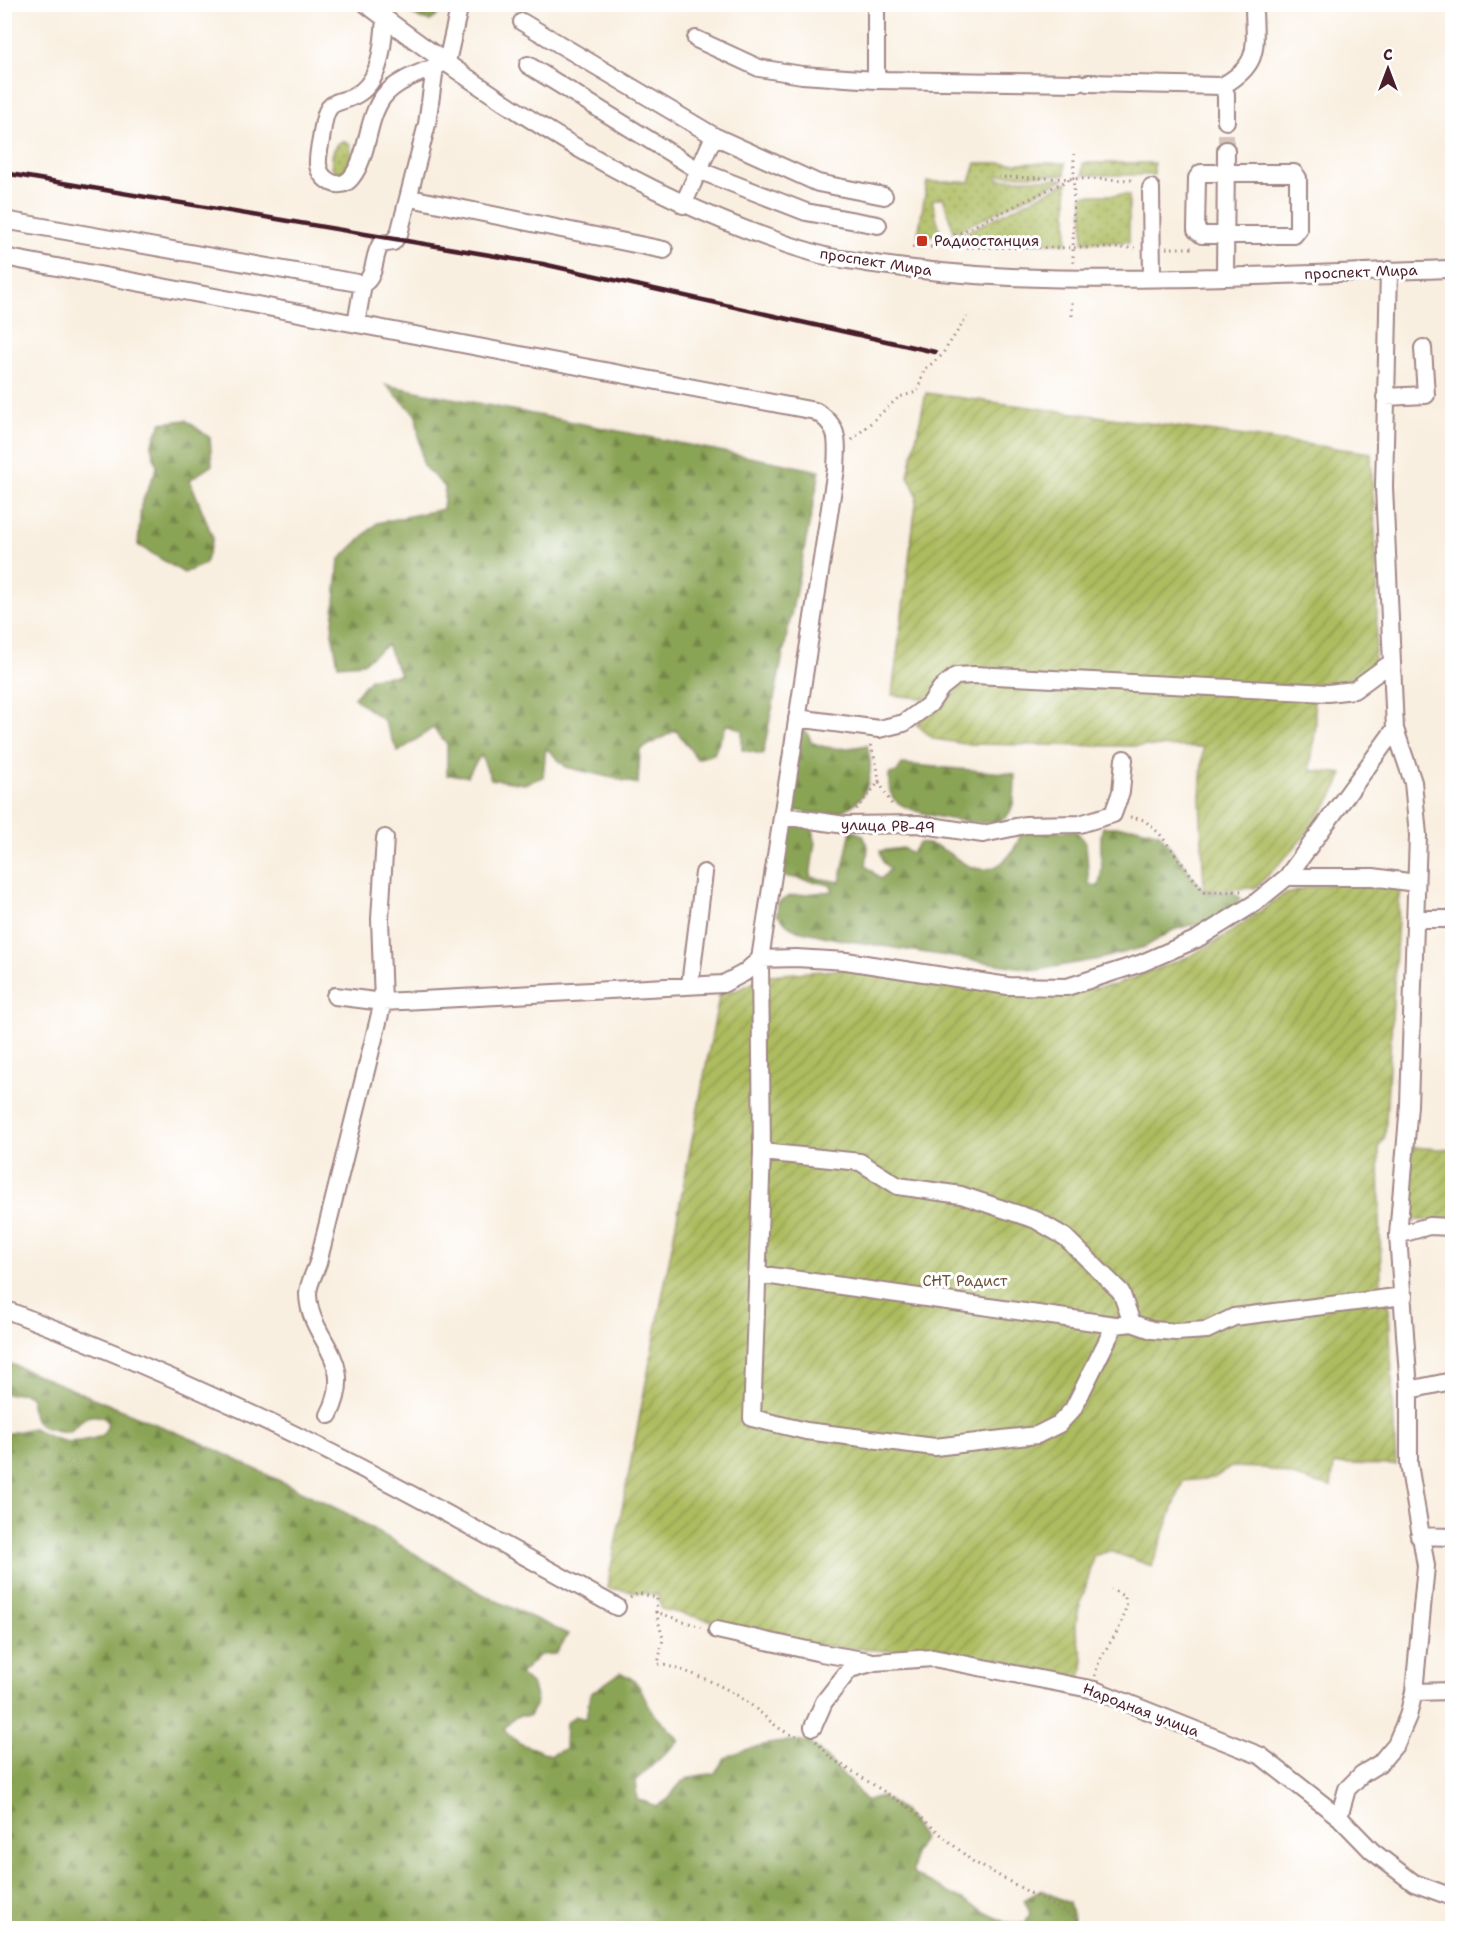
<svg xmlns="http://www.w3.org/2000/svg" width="1457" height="1933" viewBox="0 0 1457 1933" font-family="'Shantell Sans',sans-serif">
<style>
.grass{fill:url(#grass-dots);stroke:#7c6e44;stroke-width:1.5}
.forest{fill:url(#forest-firs);stroke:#6a6240;stroke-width:1.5}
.garden{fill:url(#garden-furrows);stroke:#7c6e44;stroke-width:1.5}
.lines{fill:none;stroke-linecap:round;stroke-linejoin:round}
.minor-tunnel{stroke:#d6c5bc;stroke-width:16;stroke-dasharray:16 8;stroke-linecap:butt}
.minor-casing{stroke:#a28786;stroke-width:20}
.path{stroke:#a28786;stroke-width:3;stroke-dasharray:1.5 4.5;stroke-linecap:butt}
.minor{stroke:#fff;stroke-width:16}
.rail{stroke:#4a1f2b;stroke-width:4.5}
.poi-dot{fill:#c8321e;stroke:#fff;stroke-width:2}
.labels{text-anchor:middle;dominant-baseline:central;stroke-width:6;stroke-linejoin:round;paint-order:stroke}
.poi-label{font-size:15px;fill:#4a1f2b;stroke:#fff;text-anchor:start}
.street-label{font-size:15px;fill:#4a1f2b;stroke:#fff}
.park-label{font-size:15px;fill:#6d563d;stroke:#fff}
</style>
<defs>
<pattern id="grass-dots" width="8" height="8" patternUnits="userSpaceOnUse" patternTransform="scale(1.5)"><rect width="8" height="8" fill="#adbc5e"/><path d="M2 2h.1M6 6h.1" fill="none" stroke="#8f984e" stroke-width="1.8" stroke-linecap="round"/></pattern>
<pattern id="forest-firs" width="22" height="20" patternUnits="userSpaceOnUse" patternTransform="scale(1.5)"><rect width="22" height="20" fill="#8aa455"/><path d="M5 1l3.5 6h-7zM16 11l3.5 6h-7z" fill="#738547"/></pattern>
<pattern id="garden-furrows" width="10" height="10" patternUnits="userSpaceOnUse" patternTransform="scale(1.5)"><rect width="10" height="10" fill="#adbc5e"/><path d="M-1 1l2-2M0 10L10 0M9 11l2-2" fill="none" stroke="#8f984e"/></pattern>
</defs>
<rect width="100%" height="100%" fill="#fff"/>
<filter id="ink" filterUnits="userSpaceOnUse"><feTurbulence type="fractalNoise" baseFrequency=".0167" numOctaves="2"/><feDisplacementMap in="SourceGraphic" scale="12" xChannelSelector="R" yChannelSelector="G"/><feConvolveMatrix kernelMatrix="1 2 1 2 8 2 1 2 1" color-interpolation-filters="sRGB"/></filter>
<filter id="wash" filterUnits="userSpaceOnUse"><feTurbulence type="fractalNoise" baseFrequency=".008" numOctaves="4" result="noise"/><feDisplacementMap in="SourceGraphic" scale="24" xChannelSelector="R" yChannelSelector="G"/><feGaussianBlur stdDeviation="1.35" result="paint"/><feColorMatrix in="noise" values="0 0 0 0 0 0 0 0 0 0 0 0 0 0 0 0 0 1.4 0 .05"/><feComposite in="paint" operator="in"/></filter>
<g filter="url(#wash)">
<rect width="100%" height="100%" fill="#f9efe0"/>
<path class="grass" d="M342,141L350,144L352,155L347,169L338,173L332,167C331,156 333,146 342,141Z
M976,163H1065V175H998V179H1064L954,233L943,197L932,200L941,235H918L927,182H970Z
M1083,163H1154V175H1083Z
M1067,182V243L958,242L956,237Z
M1083,195H1129V242H1083Z"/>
<path class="forest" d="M400,5H440L437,16L430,21L420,19Z
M386,385L820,471L763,754L742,750V730L727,724L714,754L697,759L676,730L640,750L638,784L566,767L546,748L543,777L524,784L491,779L481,755L467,776L447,775V744L433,728L398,752L384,721L354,698L371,678L400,675L387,645L363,663L338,665L332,633L339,560L377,523L443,509L445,487L423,466L416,415Z
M186,420L210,438L212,465L190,480L213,538L205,564L184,573L138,545L141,505L157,467L151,446L161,423Z
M801,730L808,733L811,742C830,751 847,749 867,745C874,770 871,800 841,811C826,817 806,812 790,810Z
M902,764L1015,774C1014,789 1017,807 1005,818C992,831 907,814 895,800C888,793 889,783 889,774L897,772Z
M786,822L813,828L815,842L810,877L840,882L851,830L863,835L868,847L866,866L881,879L890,869L883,862L880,851L903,848L912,853L919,843C942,844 946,853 965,864C994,880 1015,856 1022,830L1076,831L1086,843L1089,884L1098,887C1107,864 1096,847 1103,827H1136L1159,833L1204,891L1233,892L1240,898L1235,908L1208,926L1190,925L1173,930L1145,947L1099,959L1037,970L837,939L793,929L777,915L778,903L789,896L833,891L831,885L778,875Z
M4,1361L204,1444L346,1513L486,1596L568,1634L556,1654L540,1655L520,1674L533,1686L537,1702L529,1716C516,1715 510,1718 504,1730L519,1743L551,1755L565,1749L566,1723L575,1716L586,1719L590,1694L620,1673C646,1682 641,1699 656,1716C664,1726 671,1728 679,1741L635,1781L637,1799L656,1806C677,1797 668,1794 681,1783C690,1775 703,1775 714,1774C718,1769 721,1763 725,1759C736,1749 792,1737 806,1742C817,1745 858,1790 865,1801L881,1796L904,1811L923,1838L914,1854L913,1874L1006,1923H1025L1030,1913L1024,1900L1041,1890L1069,1903L1075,1925L1082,1928H5V1434L33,1428C59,1444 72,1445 102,1436L108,1425L105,1418C88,1412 82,1418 70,1432C43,1430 30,1426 31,1397L24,1393L5,1394Z"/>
<path class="garden" d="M926,393L1371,453C1372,489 1385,647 1370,670C1357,688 1332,692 1313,698L1316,724L1310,770L1343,774C1325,818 1289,855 1255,888L1204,890L1200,797L1203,747L965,744L934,739L917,725L935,704L929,699L892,695L917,495L908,476Z
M1349,882L1400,885L1385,1136L1379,1147L1381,1286L1389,1309L1396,1465L1334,1464L1331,1487L1264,1468L1231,1467L1214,1478L1183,1481L1152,1566L1110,1551L1093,1556C1091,1579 1077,1605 1076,1625C1075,1647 1090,1654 1080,1680L915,1643L912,1653L823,1646L661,1609L658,1595L607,1588L720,992L737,990L770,975L846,969L1069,992L1115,985L1190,956L1228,934L1281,896L1308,887Z
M1412,1147L1452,1150V1221L1407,1220Z"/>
</g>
<g filter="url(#ink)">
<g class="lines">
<path class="minor-tunnel" d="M1226,150V121"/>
<g class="minor-casing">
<path id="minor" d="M366,4C506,110 652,206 821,255C836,259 852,260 867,263C915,270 963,275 1011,277C1158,283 1306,273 1452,269
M385,18C383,41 382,75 362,91C339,109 327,91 322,133C321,142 317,155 318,165C320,180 340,192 351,178C369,156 366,120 383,97C397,79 426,71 447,62L460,4
M522,22L714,136L818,183L884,196
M696,39L759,68L802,75L876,80L1079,83
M528,65L698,170L806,212L878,225
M876,80V4
M1088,83L1222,86L1226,94V121
M1222,86C1263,63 1254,45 1254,4
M1201,173H1294L1298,178V230L1294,235H1202L1196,230L1197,178Z
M1151,188L1152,278
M410,198L664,250
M683,205L714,136
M4,220L363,284C377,276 372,256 381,244L393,242L399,234L427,124L435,67
M4,257L815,411C841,426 837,442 836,469L760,959L762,1152L752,1418L806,1431L935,1447L1037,1435L1059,1424L1073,1409L1115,1325
M1225,277L1226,150
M356,324L363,284
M1385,397L1426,395L1423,348
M797,718L879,729L904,723L930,704L941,688L956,676L974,675L1328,693L1354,690L1392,662
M783,816L845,825L918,824L983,834L1025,825L1080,824L1113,814L1121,792L1124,759
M1287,877H1373L1415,883
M1415,919H1452
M690,985L704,873
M335,996L383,1002L723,984L744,973L760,959L796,958L846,961L1008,986L1067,987L1142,963L1197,939L1255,903L1287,877L1395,729
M762,1152L860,1162L898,1186L961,1195L1036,1220L1065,1237L1121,1292L1132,1323
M1398,1235L1429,1226L1452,1227
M757,1274L1115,1325L1132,1323L1152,1330L1176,1332L1207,1330L1234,1317L1404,1296
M4,1309C85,1340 165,1374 243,1410C371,1469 494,1540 617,1607
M1409,1390L1452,1381
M329,1415C358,1358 309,1341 308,1294C308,1284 315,1272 318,1263L383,1002L380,919L385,838
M1419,1536L1452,1537
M717,1630L821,1653L869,1661
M1414,1692L1452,1691
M813,1727L824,1702L850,1669L875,1662L933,1658L1095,1690L1261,1756L1339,1817L1372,1851L1414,1883L1452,1897
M1339,1817L1347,1789L1362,1774L1380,1763L1396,1744L1408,1716L1414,1692L1426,1566L1409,1464V1390L1398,1235L1409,1105L1418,835L1413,782L1395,729L1384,487L1389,270"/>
</g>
<path class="path" d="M998,177L1133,180
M933,246L1074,177
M912,247L1135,248
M1166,248H1192
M1073,263L1074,154
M1072,316V298
M852,440L899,397L917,392L924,370L941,356L967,317
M879,782L894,808
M856,809L879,782L877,766L870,744
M1130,817L1144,820L1159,833L1204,892L1242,891
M630,1598L638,1593L657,1598L656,1612L701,1627
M656,1612L663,1639L658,1664C686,1669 729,1687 751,1705C767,1717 780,1734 801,1737
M1095,1676C1099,1647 1130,1629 1125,1597L1111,1589
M816,1741L831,1758L910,1808L972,1861L1094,1928"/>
<use href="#minor" class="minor"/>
<path class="rail" d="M4,173L543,264L935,352"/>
</g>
</g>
<rect class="poi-dot" x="916" y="235" width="12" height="12" rx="3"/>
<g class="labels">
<g class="poi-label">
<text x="934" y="241">Радиостанция</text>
</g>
<g class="street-label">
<text transform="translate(876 262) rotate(9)">проспект Мира</text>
<text transform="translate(1361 272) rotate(-2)">проспект Мира</text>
<text transform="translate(888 826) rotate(2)">улица РВ-49</text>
<text transform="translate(1141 1710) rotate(21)">Народная улица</text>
</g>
<g class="park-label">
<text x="965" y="1281">СНТ Радист</text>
</g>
</g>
<rect width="1457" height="1933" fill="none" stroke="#fff" stroke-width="24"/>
<g transform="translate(1388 69)" stroke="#ffffff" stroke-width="4.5" paint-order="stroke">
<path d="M0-4.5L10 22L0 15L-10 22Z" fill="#4a1f2b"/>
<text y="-9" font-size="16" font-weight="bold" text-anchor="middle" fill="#4a1f2b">С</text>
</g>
</svg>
